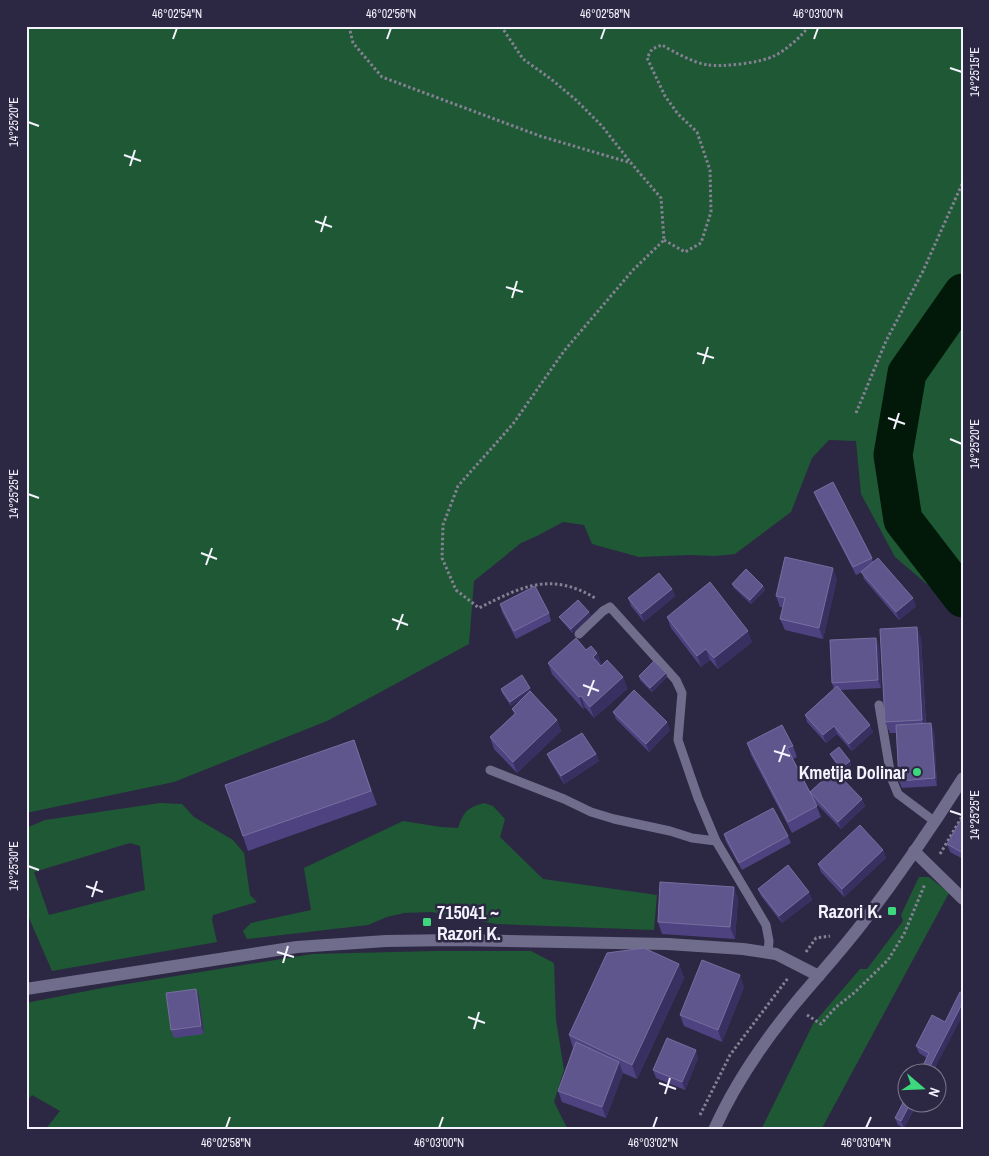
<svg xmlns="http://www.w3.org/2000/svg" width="989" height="1156" viewBox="0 0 989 1156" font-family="'Archivo Narrow',sans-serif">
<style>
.green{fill:#1f5834;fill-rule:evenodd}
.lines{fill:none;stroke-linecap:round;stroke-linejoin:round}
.river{stroke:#02190a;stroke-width:39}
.path{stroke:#848195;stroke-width:3;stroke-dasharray:2.5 2.5;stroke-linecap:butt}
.service{stroke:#706d8c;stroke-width:9}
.minor{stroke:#706d8c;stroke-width:12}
.tertiary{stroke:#706d8c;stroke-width:12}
.wall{fill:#4e4380}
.shaded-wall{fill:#393062}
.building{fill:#60568e;stroke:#776e9f}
.ticks{fill:none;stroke:#f3f2fd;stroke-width:2}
.poi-dot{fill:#3dd77e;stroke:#2c2843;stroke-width:2}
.labels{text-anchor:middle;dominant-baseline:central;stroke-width:5;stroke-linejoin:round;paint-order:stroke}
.poi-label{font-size:18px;font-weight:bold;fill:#f3f2fd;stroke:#2c2843;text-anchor:end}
.neatline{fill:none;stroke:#f3f2fd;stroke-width:2}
.ticks-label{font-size:12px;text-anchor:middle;fill:#f3f2fd}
</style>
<rect width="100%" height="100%" fill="#2c2843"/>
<path class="green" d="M26,26H963V601L960,602L941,596L895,557L861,494L856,441L829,440L812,458L791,512L735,554L715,556L690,555L639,557L592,544L584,525L563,522L537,536L521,543L474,581L469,644L327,721L174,782L26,813Z
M160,803L182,804L194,817L233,840L244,853L250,895L257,902L213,915L212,920L217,942L52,971L26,911V828L45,820ZM130,843L140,846L145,890L49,915L34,872Z
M484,803L493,806L505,819L500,837L543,879L657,895L654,930L496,924L432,912L404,913L387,917L368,925L247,939L243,931L251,923L311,910L304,868L403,821L441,827L458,828C464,811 467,808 484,803Z
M919,877H929L949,893L821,1130H761L813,1024L860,969H867L903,921L901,915Z
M436,951H531L554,963L556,1020L564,1070L554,1102L568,1130H45L60,1111L32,1095L26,1101V1003L102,988L312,954Z"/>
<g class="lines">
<path class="river" d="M963,293L907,373L893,455L903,520L963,598"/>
<path class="path" d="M349,26L353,43L382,77L540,136L631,163L661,198L664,240L633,270L564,351L513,424L458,486L443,525L442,558L456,590L479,608C521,587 550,571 595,598
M501,26L523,59L551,79L576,100L602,126L631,163
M664,240L685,252L701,243L711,212L710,170L697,132L678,114L665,96L647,58L652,49L662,45C674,52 694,63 708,65C723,67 760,63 774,56C785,51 802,36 809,26
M856,413L886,341L923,271L963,182
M940,854L963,815
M806,952L816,938L830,936
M807,1015L821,1024L836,1007L854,993L888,960L904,934L925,884
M700,1115L730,1055L788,978"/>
<path class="service" d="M579,634L603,611L610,607L676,680L682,693L678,740L698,798L716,841L766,925L769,941L768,952
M879,705L891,777L898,794L934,821
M490,770L564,799L591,812L614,819L670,831L692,838L716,841"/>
<path class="minor" d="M914,851L963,899"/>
<path class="tertiary" d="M26,989L297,947L386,941L453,940L668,944L743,949L776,954L819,976
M714,1130C734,1085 762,1044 793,1006C817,977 842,950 864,921C899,875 932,827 963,778"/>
</g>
<path class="wall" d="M814,492L872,558L873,562L916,606L899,620L864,579L862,572L856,575L817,500Z
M837,579L823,639L785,630L780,619L783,607H780L776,596Z
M732,584L763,586L765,590L751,604L734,588Z
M672,589L675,596L644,622L631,606L628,598Z
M500,604L549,613L551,621L516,639L502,612Z
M589,612L591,616L572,633L561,620L559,617Z
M667,617L752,642L718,669L710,660L701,667L671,628Z
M921,638L926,723L934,731L937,786L902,788L899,781L896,733H890L885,722Z
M879,645L881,688L840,690L873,732L852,751L837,734L826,743L807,722L805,715L834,689L832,683Z
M586,650L597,653L601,664L600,665L623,677L627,689L594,718L585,707L583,709L552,674L548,663Z
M666,673L667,677L652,692L640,680L639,676Z
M501,689L532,692L531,693L557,720L561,731L517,773L494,749L490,737L514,714L512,709L521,699L511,706L502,693Z
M613,712L670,730L649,752L616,719Z
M354,740L377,805L248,851L225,785Z
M747,743L793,746L797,757L793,759L810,792L862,799L865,806L841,829L815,802L821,817L792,833L751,755Z
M547,754H596L599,761L564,784L550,761Z
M830,754L850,761L851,765L842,772L832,758Z
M963,816V859L950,852L947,844Z
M724,834L788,836L791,843L742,870L726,842Z
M883,850L886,858L844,897L821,872L818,864Z
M758,889L809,892L812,900L782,923L761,896Z
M738,898L735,939L662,934L658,922Z
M679,964L684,978L637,1079L623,1073L606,1118L562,1102L558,1091L573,1048L569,1035Z
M744,987L722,1042L684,1026L680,1015Z
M196,989L199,996L204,1034L174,1038L171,1030Z
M945,1022L927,1058L919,1053L916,1046Z
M698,1058L685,1090L656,1078L653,1070Z
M906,1104H917L904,1128L898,1125L895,1118Z"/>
<path class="shaded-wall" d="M833,568L837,579L823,639L819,628Z
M763,586L765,590L751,604L750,600Z
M672,589L675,596L644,622L641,614Z
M913,598L916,606L899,620L896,612Z
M589,612L591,616L572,633L571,629Z
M917,627L921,638L926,731L922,720Z
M748,631L752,642L718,669L714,658Z
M876,638L879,645L881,688L878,680Z
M706,649L710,660L701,667L697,656Z
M597,653L601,664L597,668L593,657Z
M666,673L667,677L652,692L650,688Z
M623,677L627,689L594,718L590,707Z
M530,688L532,692L511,706L510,702Z
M581,696L585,707L583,709L579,697Z
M557,720L561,731L517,773L513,762Z
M667,722L670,730L649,752L646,744Z
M931,723L934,731L937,786L935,778Z
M870,725L873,732L852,751L849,744Z
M834,726L837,734L826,743L823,735Z
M596,754L599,761L564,784L561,776Z
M850,761L851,765L842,772L841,768Z
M862,799L865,806L841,829L838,822Z
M883,850L886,858L844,897L842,889Z
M734,887L738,898L735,939L730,927Z
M809,892L812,900L782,923L779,916Z
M679,964L684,978L637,1079L632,1065Z
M740,975L744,987L722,1042L718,1030Z
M196,989L199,996L204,1034L201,1026Z
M963,1002V1015L932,1074H926Z
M696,1050L698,1058L685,1090L682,1082Z
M619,1062L623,1073L606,1118L602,1107Z
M910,1104H917L904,1128L901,1121Z"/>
<path class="building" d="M833,482L872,558L853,567L814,492Z
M785,557L833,568L819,628L780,619L785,598L776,596Z
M878,558L913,598L896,612L861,572Z
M746,569L763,586L750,600L732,584Z
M659,573L672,589L641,614L628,598Z
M710,582L748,631L714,658L706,649L697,656L667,617Z
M535,586L549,613L514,631L500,604Z
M578,600L589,612L571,629L559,617Z
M917,627L922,720L885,722L880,629Z
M576,638L586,650L591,646L597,653L593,657L601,666L607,660L623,677L590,707L581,696L579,697L548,663Z
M876,638L878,680L832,683L830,640Z
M654,661L666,673L650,688L639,676Z
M522,675L530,688L510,702L501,689Z
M837,686L870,725L849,744L834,726L823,735L805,715Z
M634,690L667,722L646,744L613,712Z
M530,691L557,720L513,762L490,737L516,713L512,709Z
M931,723L935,778L899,781L896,725Z
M782,725L793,746L787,748L817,806L788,822L747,743Z
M582,733L596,754L561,776L547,754Z
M354,740L371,791L243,836L225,785Z
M839,747L850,761L841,768L830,754Z
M834,770L862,799L838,822L810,792Z
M773,808L788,836L739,863L724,834Z
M963,816V853L947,844Z
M860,825L883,850L842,889L818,864Z
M788,865L809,892L779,916L758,889Z
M660,882L734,887L730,927L658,922Z
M644,948L679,964L632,1065L569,1035L607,953Z
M702,960L740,975L718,1030L680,1015Z
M196,989L201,1026L171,1030L166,993Z
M960,992L963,993V1002L926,1074H919L929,1053L916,1046L932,1015L945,1022Z
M667,1038L696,1050L682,1082L653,1070Z
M576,1042L619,1062L602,1107L558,1091Z
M906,1097V1104H910L901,1121L895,1118Z"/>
<path class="ticks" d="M173,39L177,28M387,39L391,28M601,39L605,28M814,39L818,28M950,68L962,72M28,122L39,126M124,155L141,161M130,166L135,150M315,221L332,227M321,232L326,216M506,287L523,292M512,298L517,281M697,353L714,358M703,364L708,347M888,418L905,424M894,429L899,413M950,439L962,444M28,494L39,498M201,553L217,559M206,565L212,548M392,619L408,625M397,630L403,614M583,685L599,691M588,696L594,680M774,751L790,756M779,762L785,745M950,811L962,815M28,866L39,870M86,886L103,892M92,897L97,881M277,952L294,957M283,963L288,946M468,1017L485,1023M474,1029L479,1012M659,1083L676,1089M665,1094L670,1078M226,1128L230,1117M439,1128L443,1117M653,1128L657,1117M866,1128L871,1117"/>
<g class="poi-dot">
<circle cx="917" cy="772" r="5"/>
<rect x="887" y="906" width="10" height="10" rx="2.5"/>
<rect x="422" y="917" width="10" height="10" rx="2.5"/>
</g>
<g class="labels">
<g class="poi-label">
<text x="907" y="772">Kmetija Dolinar</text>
<text x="882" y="911">Razori K.</text>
<text x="437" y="912" text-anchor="start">715041 ~<tspan x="437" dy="21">Razori K.</tspan></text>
</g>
</g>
<rect width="989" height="1156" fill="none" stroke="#2c2843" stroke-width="55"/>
<g transform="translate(922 1088) rotate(109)"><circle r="24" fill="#2c2843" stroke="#7c798d"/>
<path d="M0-4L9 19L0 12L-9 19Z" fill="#3dd77e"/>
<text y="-8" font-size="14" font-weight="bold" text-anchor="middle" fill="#f3f2fd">N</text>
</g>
<rect x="28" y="28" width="934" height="1100" class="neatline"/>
<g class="ticks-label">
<text x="177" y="18">46°02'54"N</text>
<text x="391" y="18">46°02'56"N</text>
<text x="605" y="18">46°02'58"N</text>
<text x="818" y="18">46°03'00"N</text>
<text transform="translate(975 72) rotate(-90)" y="4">14°25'15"E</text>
<text transform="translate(14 122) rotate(-90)" y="4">14°25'20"E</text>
<text transform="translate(975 444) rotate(-90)" y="4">14°25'20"E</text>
<text transform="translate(14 494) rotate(-90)" y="4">14°25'25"E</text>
<text transform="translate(975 815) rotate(-90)" y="4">14°25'25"E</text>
<text transform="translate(14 866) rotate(-90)" y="4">14°25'30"E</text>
<text x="226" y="1147">46°02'58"N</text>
<text x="439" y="1147">46°03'00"N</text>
<text x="653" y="1147">46°03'02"N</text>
<text x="866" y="1147">46°03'04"N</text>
</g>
</svg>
